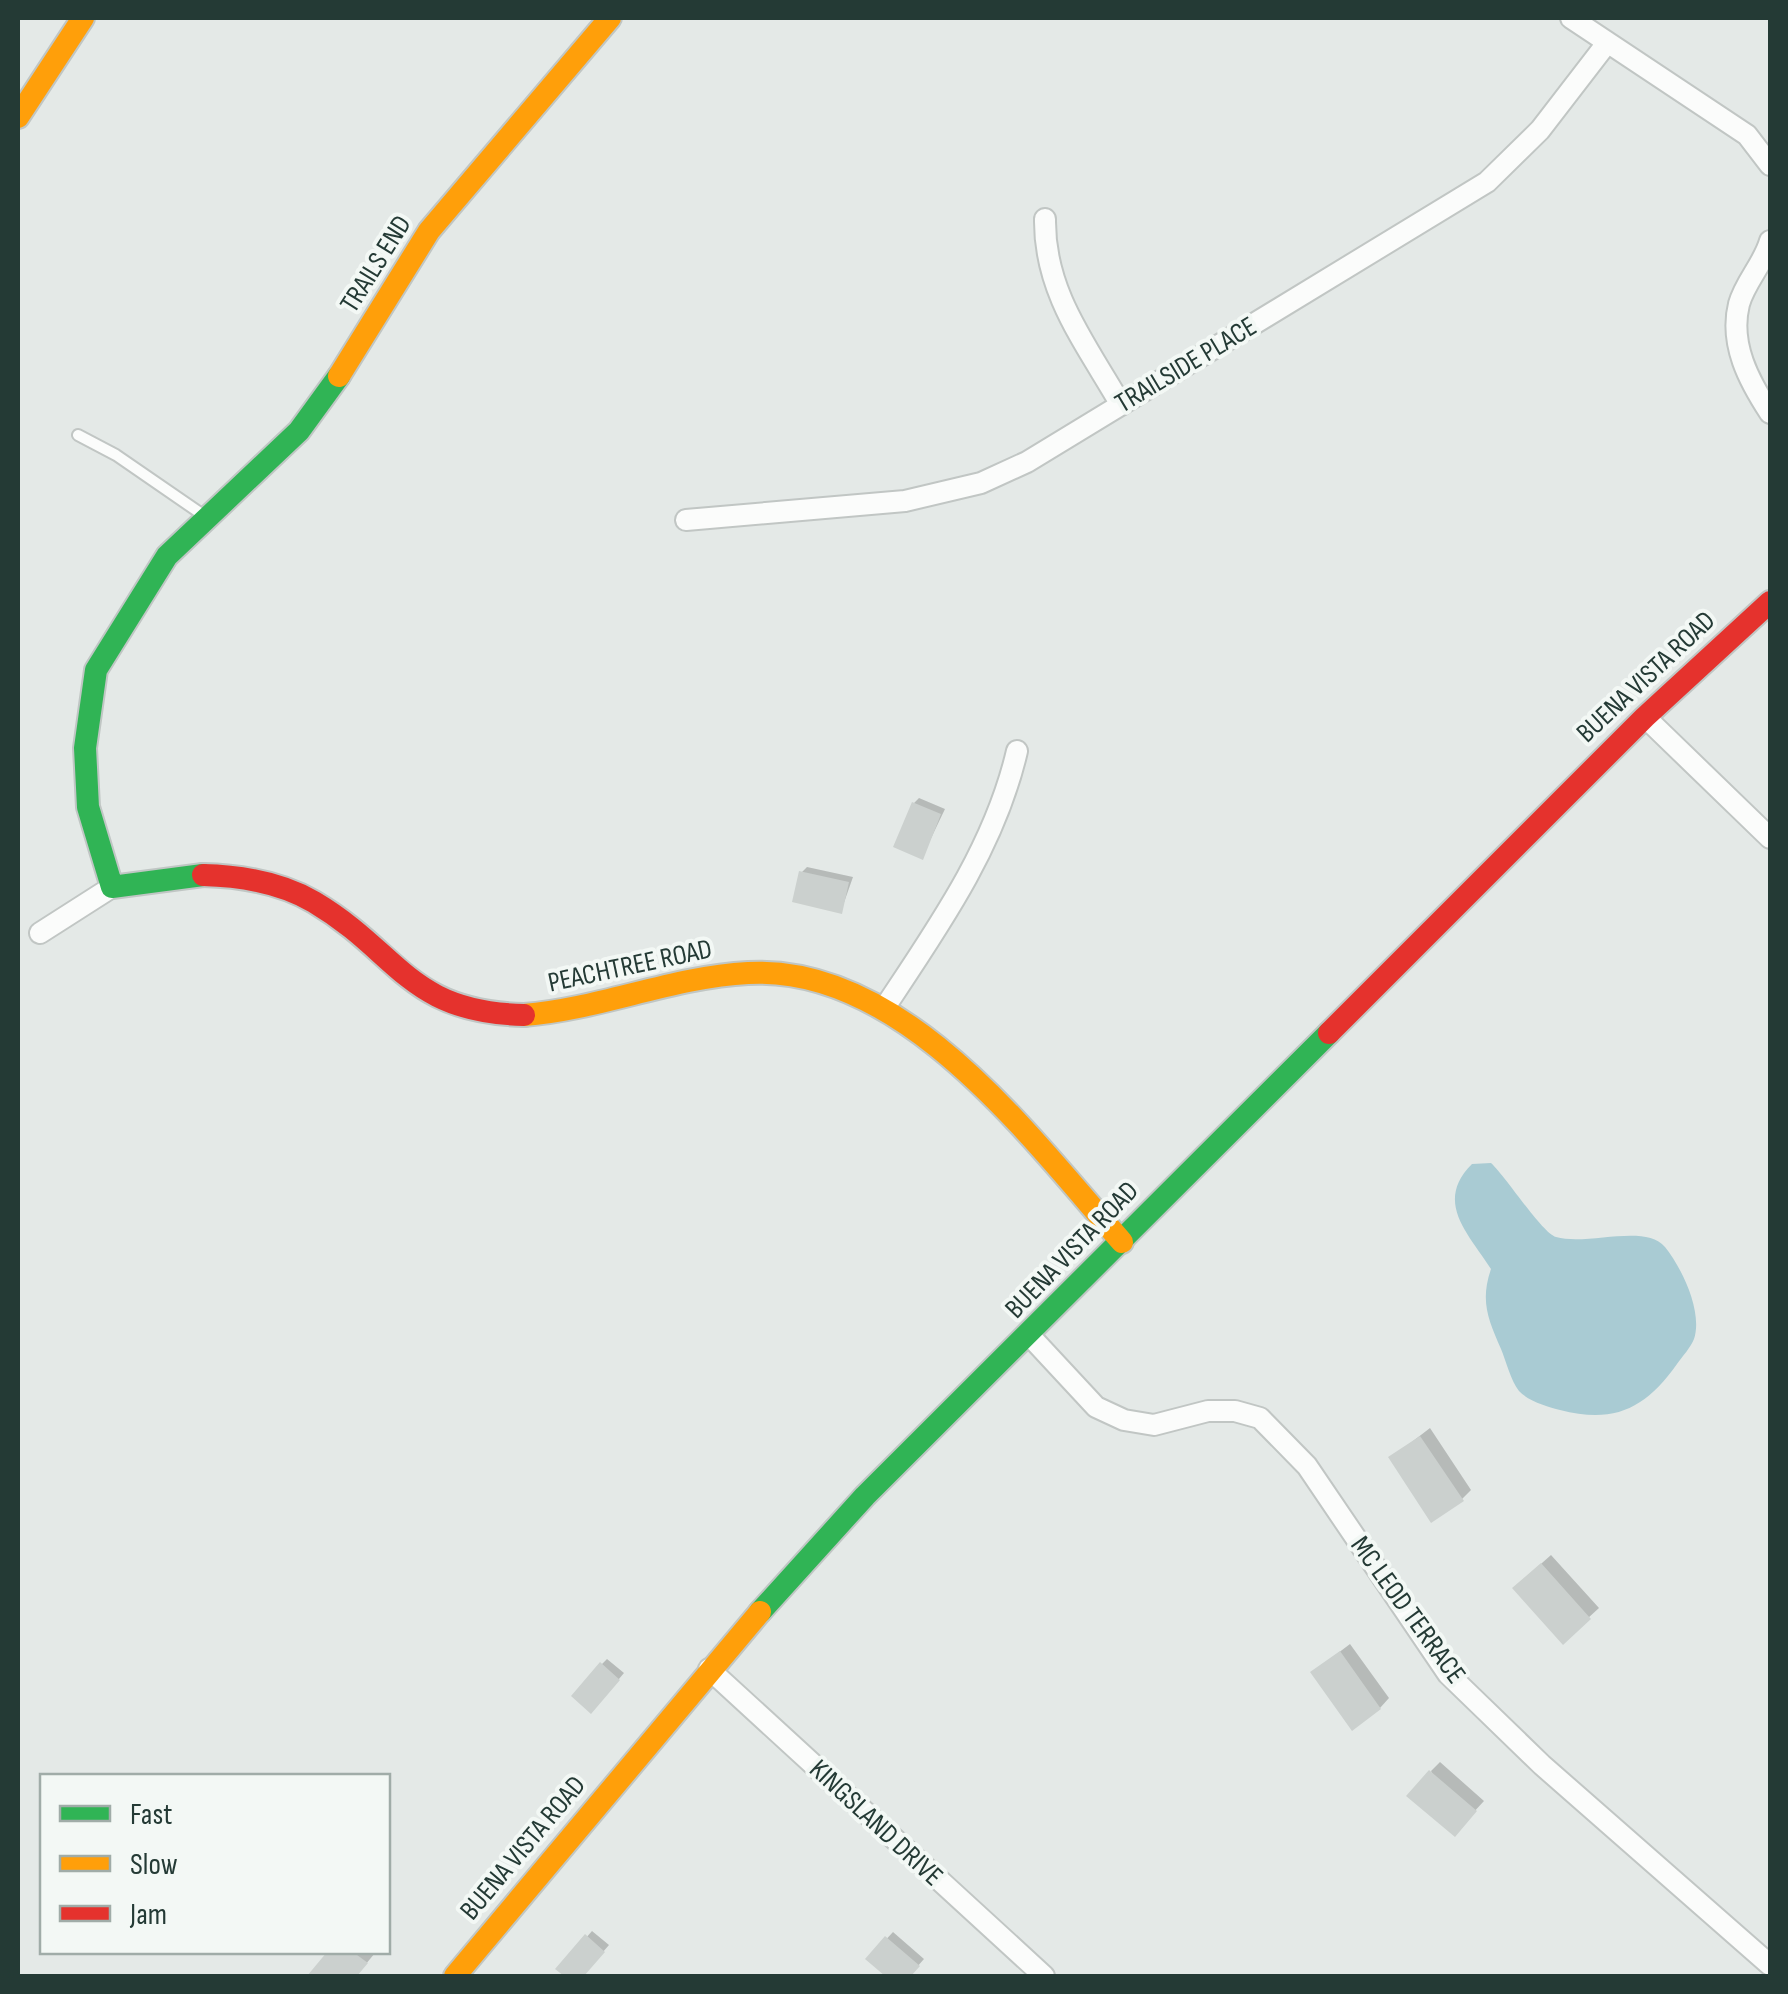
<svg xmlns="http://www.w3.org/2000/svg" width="1788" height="1994" viewBox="0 0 1788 1994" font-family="'Sofia Sans Condensed',sans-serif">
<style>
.water{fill:#a9cbd3}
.shadow{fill:#0003}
.building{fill:#cbd0ce}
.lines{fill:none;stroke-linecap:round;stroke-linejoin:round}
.lane-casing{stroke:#c1c6c4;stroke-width:14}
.street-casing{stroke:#c1c6c4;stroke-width:24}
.fast-casing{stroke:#c0c6c4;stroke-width:26}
.slow-casing{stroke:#c0c6c4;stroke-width:26}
.jam-casing{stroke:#c0c6c4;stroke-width:26}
.lane{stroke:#fbfcfb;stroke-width:10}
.street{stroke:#fbfcfb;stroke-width:20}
.fast{stroke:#30b455;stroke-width:22}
.slow{stroke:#ff9f0a;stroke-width:22}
.jam{stroke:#e5322d;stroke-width:22}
.labels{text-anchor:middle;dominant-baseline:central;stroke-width:8;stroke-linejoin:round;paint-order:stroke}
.street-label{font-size:28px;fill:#243a35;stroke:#f3f8f5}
</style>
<rect width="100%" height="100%" fill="#e4e9e7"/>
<path class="water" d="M1491,1163C1507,1178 1542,1233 1556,1237C1588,1246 1645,1223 1665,1247C1682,1268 1703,1312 1694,1339C1691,1347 1682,1357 1677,1364C1645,1409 1614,1424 1560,1410C1548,1407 1528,1401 1519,1391C1511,1381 1506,1361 1501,1349C1488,1319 1480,1301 1491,1269C1468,1233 1434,1202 1472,1164Z"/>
<path class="shadow" d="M919,798L945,809L922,857L914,803Z
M807,867L853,877L841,911L802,872Z
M1430,1428L1471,1490L1462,1499L1391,1458Z
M1551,1555L1599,1608L1563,1641L1524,1579Z
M1350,1644L1389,1698L1380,1708L1313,1672Z
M607,1659L624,1673L597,1705L602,1664Z
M1440,1762L1484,1801L1459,1828L1431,1771Z
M592,1931L609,1945L582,1976H567L559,1969Z
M893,1932L924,1959L909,1976H889L868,1959Z
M330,1952H373L375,1953L356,1976H310Z"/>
<path class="building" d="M912,802L941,814L923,860L893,847Z
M799,871L849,882L842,914L792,902Z
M1420,1436L1464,1501L1431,1523L1388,1457Z
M1541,1563L1591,1619L1563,1645L1512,1588Z
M1340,1651L1381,1709L1352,1731L1310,1672Z
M600,1662L620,1680L591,1714L571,1696Z
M1429,1770L1477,1811L1455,1837L1406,1796Z
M585,1934L605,1952L584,1976H564L555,1969Z
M885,1936L920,1966L911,1976H885L865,1959Z
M327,1952H353L368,1963L357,1976H307Z"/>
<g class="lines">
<g class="lane-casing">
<path id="lane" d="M78,435L116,455L206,517"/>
</g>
<g class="street-casing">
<path id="street" d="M1571,18L1747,135L1770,165
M1045,219C1044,292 1086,344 1121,405
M1770,241C1764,263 1745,282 1739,304C1729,344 1749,381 1770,413
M686,520L905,501L981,483L1027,462L1487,182L1540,130L1607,43
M1645,717L1770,838
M40,933L112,887
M885,1007C939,926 995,846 1017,751
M1030,1336L1096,1407L1124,1420L1154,1425L1208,1411H1235L1260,1418L1307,1466L1448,1674L1542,1765L1770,1965
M709,1669L1044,1976"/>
</g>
<g class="fast-casing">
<path id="fast" d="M203,875L112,887L88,807L85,748L96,670L167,556L299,431L339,376
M760,1612L865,1496L1329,1033"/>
</g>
<g class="slow-casing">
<path id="slow" d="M18,117L83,18
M339,376L429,231L610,18
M524,1015C600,1009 672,977 748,973C903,964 1030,1137 1122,1242
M455,1976L760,1612"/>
</g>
<g class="jam-casing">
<path id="jam" d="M203,875C242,876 280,882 314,902C400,953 407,1012 524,1015
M1329,1033L1645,717L1770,602"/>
</g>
<use href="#lane" class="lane"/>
<use href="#street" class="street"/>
<use href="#fast" class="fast"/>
<use href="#slow" class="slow"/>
<use href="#jam" class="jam"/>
</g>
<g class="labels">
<g class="street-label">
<text transform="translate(376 264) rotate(-58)">TRAILS END</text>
<text transform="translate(1186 365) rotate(-31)">TRAILSIDE PLACE</text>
<text transform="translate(1646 677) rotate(-43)">BUENA VISTA ROAD</text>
<text transform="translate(630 966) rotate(-12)">PEACHTREE ROAD</text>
<text transform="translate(1072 1250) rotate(-46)">BUENA VISTA ROAD</text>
<text transform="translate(1408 1610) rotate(54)">MC LEOD TERRACE</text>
<text transform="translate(876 1823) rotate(43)">KINGSLAND DRIVE</text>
<text transform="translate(523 1848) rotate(-50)">BUENA VISTA ROAD</text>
</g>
</g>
<rect width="1788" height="1994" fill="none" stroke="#243a35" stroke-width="40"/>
<rect x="40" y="1774" width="350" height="180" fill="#f3f8f5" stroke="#a0aca8" stroke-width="2.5"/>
<rect x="60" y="1806" width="50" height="15" fill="#30b455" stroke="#a0aca8" stroke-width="2.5"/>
<text x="130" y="1824" font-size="30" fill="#243a35">Fast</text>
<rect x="60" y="1856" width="50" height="15" fill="#ff9f0a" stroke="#a0aca8" stroke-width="2.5"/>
<text x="130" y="1874" font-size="30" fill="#243a35">Slow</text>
<rect x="60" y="1906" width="50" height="15" fill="#e5322d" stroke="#a0aca8" stroke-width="2.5"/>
<text x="130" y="1924" font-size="30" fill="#243a35">Jam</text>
</svg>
